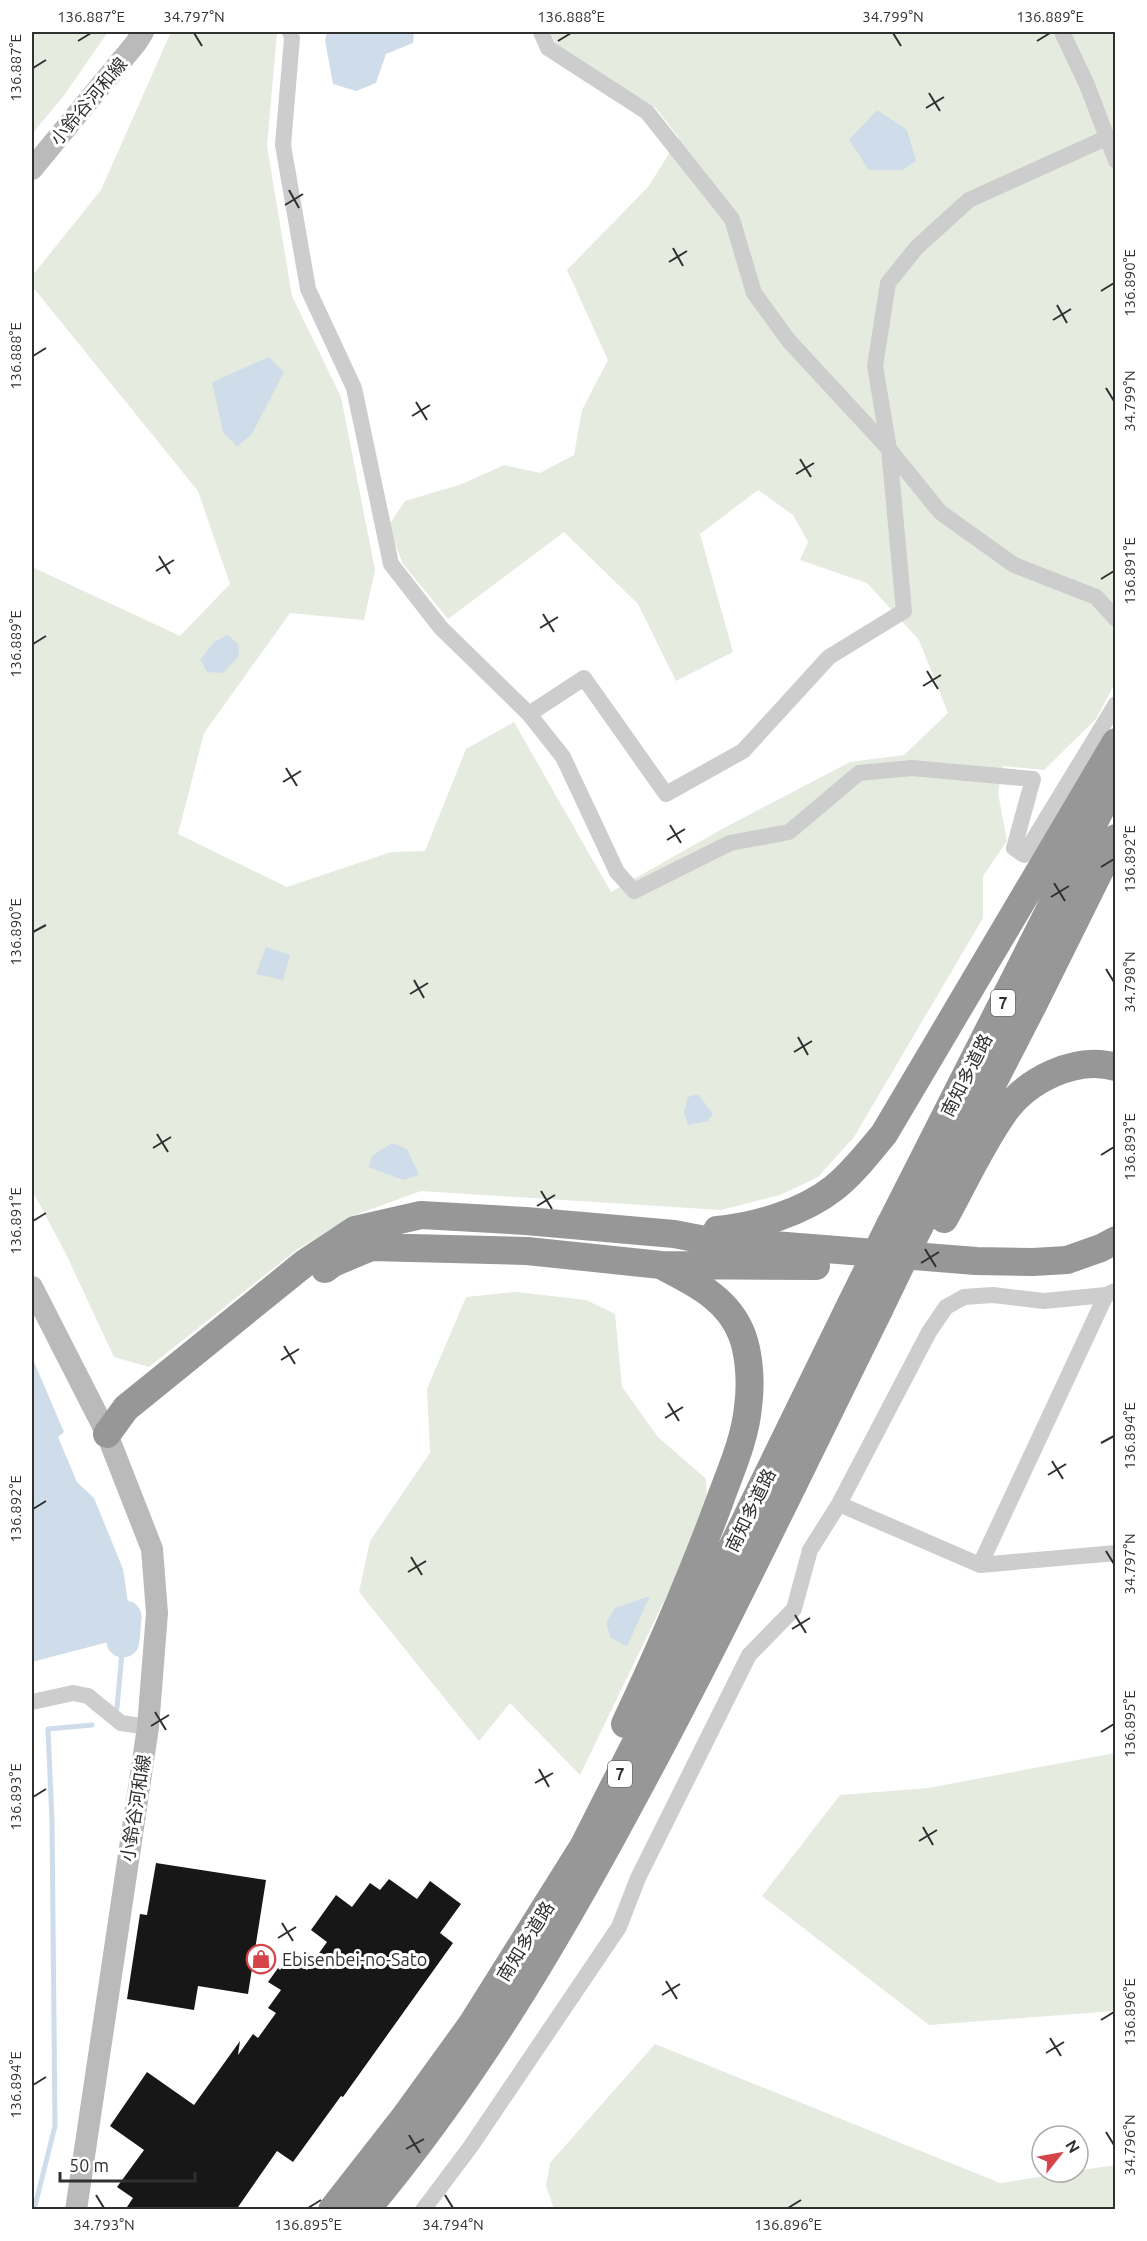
<svg xmlns="http://www.w3.org/2000/svg" width="1147" height="2241" viewBox="0 0 1147 2241" font-family="Ubuntu,'Noto Sans JP',sans-serif">
<style>
.green{fill:#e5ebdf}
.water{fill:#cedde9}
.lines{fill:none;stroke-linecap:round;stroke-linejoin:round}
.stream{stroke:#cedde9;stroke-width:5}
.river{stroke:#cedde9;stroke-width:33}
.building{fill:#171717}
.street{stroke:#cdcdcd;stroke-width:16}
.secondary{stroke:#bababa;stroke-width:22}
.highway{stroke:#979797;stroke-width:28}
.highway-bridge{stroke:#979797;stroke-width:28}
.ticks{fill:none;stroke:#303030;stroke-width:2}
.labels{text-anchor:middle;dominant-baseline:central;stroke-width:6;stroke-linejoin:round;paint-order:stroke}
.shield{fill:#fff;stroke:#6e6e6e;stroke-width:1.5}
.shield-label{font-size:16px;font-weight:bold;fill:#303030}
.street-label{font-size:18px;fill:#303030;stroke:#fff}
.poi-label{font-size:18px;fill:#303030;stroke:#fff;text-anchor:start}
.neatline{fill:none;stroke:#303030;stroke-width:2}
.ticks-label{font-size:15px;text-anchor:middle;fill:#303030}
</style>
<rect width="100%" height="100%" fill="#fff"/>
<path class="green" d="M32,32H108L62,98L32,134Z
M171,32H277L267,146L292,296L341,397L375,570L364,620L290,613L204,733L178,834L287,887L391,852L425,851L466,749L514,722L611,892L722,829L850,762L904,755L948,713L919,640L867,583L800,560L808,542L793,515L758,490L700,534L733,652L676,681L638,604L564,532L448,619L403,564L388,526L405,501L462,484L504,465L540,473L574,455L582,410L608,360L567,270L648,187L679,138L656,108L558,48L550,32H1115V683L1096,719L1044,770L1003,766L998,793L1007,841L983,876V918L854,1137L818,1177L780,1195L721,1210L421,1191L352,1216L295,1251L149,1367L114,1357L66,1254L32,1190V567L180,636L230,584L198,491L32,286V276L101,190Z
M516,1292L586,1300L615,1314L622,1387L658,1437L706,1479L707,1512L580,1775L510,1703L479,1741L359,1592L370,1541L430,1453L427,1389L466,1297Z
M1115,1753V2011L929,2025L762,1896L840,1795L928,1788Z
M655,2044L1000,2183L1115,2165V2209H554L546,2186L550,2163Z"/>
<path class="water" d="M327,32H414L413,43L386,54L376,83L356,91L333,84L325,40Z
M877,110L907,130L916,161L903,170H869L849,140Z
M269,357L284,372L252,434L237,447L223,432L212,382Z
M228,635L238,644L239,656L223,673L207,672L200,660L214,642Z
M266,947L290,955L283,980L256,974Z
M698,1094L713,1114L708,1121L688,1125L684,1113L688,1097Z
M392,1143L407,1149L419,1175L403,1180L368,1167L373,1155Z
M32,1357L64,1432L58,1437L77,1482L94,1498L123,1569L130,1617L119,1616L112,1641L32,1662Z
M650,1596L627,1646L611,1638L606,1623L615,1608Z"/>
<g class="lines">
<path class="stream" d="M117,1708L123,1641
M34,2210L55,2126L52,1821L48,1729L92,1725"/>
<path class="river" d="M123,1641L125,1617"/>
</g>
<path class="building" d="M156,1863L266,1880L248,1994L198,1986L194,2010L127,1999L140,1914L147,1915Z
M389,1879L417,1899L430,1881L461,1904L440,1933L453,1943L343,2097L341,2096L293,2162L277,2151L236,2210H125L133,2198L117,2187L144,2150L110,2126L147,2072L194,2105L240,2041L238,2055L253,2034L258,2038L276,2013L268,2008L281,1990L268,1982L278,1968L280,1970L290,1957L307,1970L327,1942L311,1930L336,1895L352,1907L370,1883L380,1890Z"/>
<g class="lines">
<path class="street" d="M290,32L292,38L283,145L308,289L354,388L391,564L441,628L529,714L563,757L617,872L634,891L730,843L789,832L859,773L912,768L1033,779L1014,848L1024,855L1116,704
M541,32L548,48L647,112L732,219L754,293L789,341L889,449L940,512L1014,565L1096,597L1116,619
M1062,32L1087,85L1116,161
M529,714L584,678L666,794L743,751L829,657L904,611L889,449L875,366L888,283L917,247L969,200L1106,138
M839,1504L929,1332L946,1307L964,1297L993,1295L1044,1301L1106,1295
M980,1565L1106,1295L1115,1291
M32,1702L73,1693L88,1696L121,1723L148,1727
M423,2210L471,2146L619,1927L638,1878L749,1655L794,1609L810,1550L839,1504L980,1565L1116,1553"/>
<path class="secondary" d="M32,169L136,43L143,32
M32,1287L107,1434L152,1549L157,1613L148,1727L76,2210"/>
<path class="highway" d="M944,1219C963,1185 980,1147 1003,1114C1025,1081 1075,1055 1116,1067
M890,1225L1116,779
M919,1227L1033,1005L1116,838
M717,1230C757,1226 802,1213 834,1188C853,1173 868,1153 884,1134L1116,742
M325,1269L333,1263L371,1247L527,1251L661,1265L816,1266
M107,1434L126,1408L305,1263L355,1230L421,1215L526,1221L674,1234L700,1239L976,1261L1033,1262L1067,1260L1101,1248L1116,1240
M625,1724C659,1652 691,1578 719,1503C730,1472 745,1440 748,1407C751,1386 750,1356 742,1335C729,1300 697,1284 666,1268
M332,2210L404,2118L472,2024L583,1847L661,1693L851,1304
M366,2210C471,2085 553,1947 630,1804C718,1642 797,1476 879,1310"/>
<path class="highway-bridge" d="M851,1304L890,1225
M879,1310L919,1227"/>
</g>
<path class="ticks" d="M194,33L202,46M893,33L901,46M78,41L91,33M558,41L571,33M1037,41L1050,33M33,68L46,60M929,93L940,111M926,108L944,97M289,190L299,208M285,205L303,194M673,248L683,266M669,262L687,251M1101,291L1114,283M1057,305L1067,323M1053,320L1071,309M33,356L46,348M1106,388L1114,401M416,402L427,420M412,416L430,405M800,459L811,477M796,474L814,463M159,556L170,574M156,571L174,560M1101,579L1114,571M543,614L554,632M540,628L558,617M33,644L46,636M927,671L938,689M923,686L941,675M286,768L297,786M283,782L301,771M670,825L681,843M667,840L685,829M1101,867L1114,859M1054,883L1065,901M1051,897L1069,886M33,932L46,925M1106,969L1114,982M414,980L424,998M410,994L428,983M798,1037L808,1055M794,1052L812,1041M157,1134L168,1152M153,1148L171,1137M1101,1155L1114,1147M541,1191L552,1209M537,1206L555,1195M33,1221L46,1213M925,1249L936,1267M921,1263L939,1252M284,1346L295,1364M281,1360L299,1349M668,1403L679,1421M665,1418L683,1407M1101,1443L1114,1436M1052,1461L1063,1479M1048,1475L1066,1464M33,1509L46,1501M1106,1551L1114,1564M411,1557L422,1575M408,1572L426,1561M795,1615L806,1633M792,1629L810,1618M155,1712L166,1730M151,1726L169,1715M1101,1732L1114,1724M539,1769L549,1787M535,1783L553,1773M33,1797L46,1789M923,1827L933,1845M919,1841L937,1830M282,1923L293,1941M278,1938L296,1927M666,1981L677,1999M662,1995L680,1984M1101,2020L1114,2012M1050,2038L1061,2056M1046,2053L1064,2042M33,2085L46,2077M1106,2132L1114,2145M409,2135L420,2153M406,2149L424,2139M96,2195L104,2208M445,2195L453,2208M308,2208L321,2200M788,2208L801,2200"/>
<defs>
<g id="shop-ring" transform="scale(1.5)"><circle r="9.5" fill="#fff" stroke="#d44449" stroke-width="1.5"/><path d="M-5-2.5h2.3a2.7 3.5 0 0 1 5.4 0H5L5.5 6h-11ZM-1.5-2.5h3a1.5 2.3 0 0 0-3 0Z" fill="#d44449"/></g>
</defs>
<g fill-rule="evenodd">
<use href="#shop-ring" x="261" y="1959"/>
</g>
<g class="labels">
<g class="shield">
<rect x="991" y="990" width="24" height="26" rx="4.5"/>
<rect x="608" y="1761" width="24" height="26" rx="4.5"/>
</g>
<g class="shield-label">
<text x="1003" y="1003">7</text>
<text x="620" y="1774">7</text>
</g>
<g class="street-label">
<text transform="translate(88 101) rotate(-50)">小鈴谷河和線</text>
<text transform="translate(966 1075) rotate(-63)">南知多道路</text>
<text transform="translate(750 1510) rotate(-64)">南知多道路</text>
<text transform="translate(135 1808) rotate(-81)">小鈴谷河和線</text>
<text transform="translate(525 1941) rotate(-58)">南知多道路</text>
</g>
<g class="poi-label">
<text x="282" y="1959">Ebisenbei-no-Sato</text>
</g>
</g>
<rect width="1147" height="2241" fill="none" stroke="#ffffff" stroke-width="66"/>
<g transform="translate(1060 2154) rotate(59)"><circle r="28" fill="#ffffff" stroke="#acacac" stroke-width="1.5"/>
<path d="M0-4.5L10 22L0 15L-10 22Z" fill="#d44449"/>
<text y="-9" font-size="16" font-weight="bold" text-anchor="middle" fill="#303030">N</text>
</g>
<path d="M60 2172v9h135v-9" fill="none" stroke="#303030" stroke-width="3"/>
<text x="69" y="2172" font-size="18" fill="#303030" stroke="#ffffff" stroke-width="4.5" paint-order="stroke">50 m</text>
<rect x="33" y="33" width="1081" height="2175" class="neatline"/>
<g class="ticks-label">
<text x="91" y="22">136.887°E</text>
<text x="194" y="22">34.797°N</text>
<text x="571" y="22">136.888°E</text>
<text x="893" y="22">34.799°N</text>
<text x="1050" y="22">136.889°E</text>
<text transform="translate(16 68) rotate(-90)" y="5">136.887°E</text>
<text transform="translate(1130 283) rotate(-90)" y="5">136.890°E</text>
<text transform="translate(16 356) rotate(-90)" y="5">136.888°E</text>
<text transform="translate(1130 401) rotate(-90)" y="5">34.799°N</text>
<text transform="translate(1130 571) rotate(-90)" y="5">136.891°E</text>
<text transform="translate(16 644) rotate(-90)" y="5">136.889°E</text>
<text transform="translate(1130 859) rotate(-90)" y="5">136.892°E</text>
<text transform="translate(16 932) rotate(-90)" y="5">136.890°E</text>
<text transform="translate(1130 982) rotate(-90)" y="5">34.798°N</text>
<text transform="translate(1130 1147) rotate(-90)" y="5">136.893°E</text>
<text transform="translate(16 1221) rotate(-90)" y="5">136.891°E</text>
<text transform="translate(1130 1436) rotate(-90)" y="5">136.894°E</text>
<text transform="translate(16 1509) rotate(-90)" y="5">136.892°E</text>
<text transform="translate(1130 1564) rotate(-90)" y="5">34.797°N</text>
<text transform="translate(1130 1724) rotate(-90)" y="5">136.895°E</text>
<text transform="translate(16 1797) rotate(-90)" y="5">136.893°E</text>
<text transform="translate(1130 2012) rotate(-90)" y="5">136.896°E</text>
<text transform="translate(16 2085) rotate(-90)" y="5">136.894°E</text>
<text transform="translate(1130 2145) rotate(-90)" y="5">34.796°N</text>
<text x="104" y="2230">34.793°N</text>
<text x="308" y="2230">136.895°E</text>
<text x="453" y="2230">34.794°N</text>
<text x="788" y="2230">136.896°E</text>
</g>
</svg>
